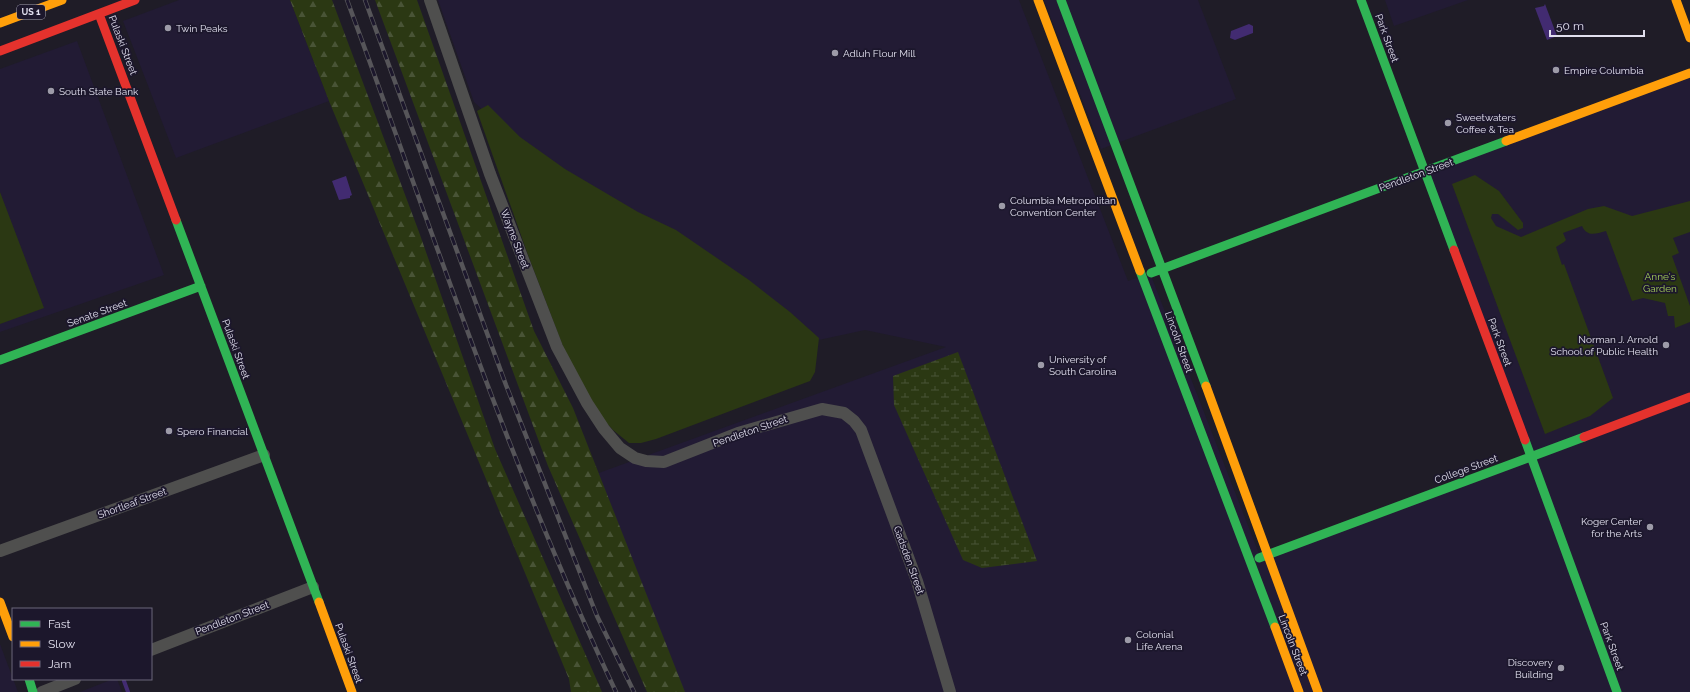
<svg xmlns="http://www.w3.org/2000/svg" width="1690" height="692" viewBox="0 0 1690 692" font-family="Raleway,sans-serif">
<style>
.built{fill:#221b34}
.green{fill:#2b3813}
.forest{fill:url(#forest-firs)}
.wetland{fill:url(#wetland-marsh)}
.water{fill:#422b71}
.lines{fill:none;stroke-linecap:round;stroke-linejoin:round}
.stream{stroke:#422b71;stroke-width:4}
.street{stroke:#4f4f4e;stroke-width:12}
.fast{stroke:#30b455;stroke-width:9}
.slow{stroke:#ff9f0a;stroke-width:9}
.jam{stroke:#e5322d;stroke-width:9}
.rail-casing{stroke:#565559;stroke-width:4.5}
.rail{stroke:#1c172c;stroke-width:3;stroke-dasharray:9;stroke-linecap:butt}
.poi-dot{fill:#9d9ba8;stroke:#1c172c;stroke-width:1.5}
.labels{text-anchor:middle;dominant-baseline:central;stroke-width:3.5;stroke-linejoin:round;paint-order:stroke}
.shield{fill:#1c172c;stroke:#a6a3b4;stroke-width:1}
.shield-label{font-size:9px;font-weight:bold;fill:#e1dfee}
.poi-label{font-size:10px;fill:#e1dfee;stroke:#1c172c;text-anchor:start}
.street-label{font-size:10px;fill:#e1dfee;stroke:#1c172c}
.park-label{font-size:10px;fill:#a5cf59;stroke:#1c172c}
</style>
<defs>
<pattern id="forest-firs" width="22" height="20" patternUnits="userSpaceOnUse"><rect width="22" height="20" fill="#2b3813"/><path d="M5 1l3.5 6h-7zM16 11l3.5 6h-7z" fill="#495436"/></pattern>
<pattern id="wetland-marsh" width="20" height="14" patternUnits="userSpaceOnUse"><rect width="20" height="14" fill="#2b3813"/><path d="M1 5h8M5 5V1M11 12h8M15 12V8" fill="none" stroke="#495436"/></pattern>
</defs>
<rect width="100%" height="100%" fill="#1f1c27"/>
<path class="built" d="M179,0H290L329,101L176,158L123,21Z
M438,0H1019L1128,281L1150,273L1261,559L1533,456L1424,169L1690,74V692H671L585,478L946,347L865,330L814,341L615,207L505,130L474,102Z
M1044,0H1198L1236,99L1101,149Z
M1385,0H1468L1394,26Z
M77,41L164,275L0,332V69Z
M0,644L18,692H0Z
M113,679H117L122,692H80Z"/>
<path class="green" d="M488,105L520,137L565,169L638,212L676,230L749,280L790,312L819,338L815,372L810,381L656,439L641,443H629L613,430L601,417L567,357L528,255L477,111Z
M1475,175L1499,191L1523,223V228L1518,230L1498,214H1492L1491,218L1496,226L1521,237L1588,209L1604,206L1632,216L1690,201V232L1673,238L1679,253L1672,256L1690,306V322L1675,328L1674,316H1668L1665,303L1643,298L1632,301L1606,231C1595,234 1587,237 1582,226L1563,233L1566,240L1564,242L1556,247L1562,265L1564,264L1613,398L1590,416L1545,434L1452,184Z
M0,192L44,308L0,324Z"/>
<path class="forest" d="M290,0H332L419,232L495,449L602,692H571L569,679L329,101Z
M375,0H417L534,331L573,408L685,692H647L548,466Z"/>
<path class="wetland" d="M958,352L1037,561L982,568L963,560L894,405L893,376Z"/>
<path class="water" d="M1545,4L1557,36L1547,40L1535,8L1544,6Z
M1249,24L1253,26V33L1235,40L1230,38L1231,31Z
M346,176L352,195L350,196V198L339,200L332,181Z"/>
<g class="lines">
<path class="stream" d="M124,681L128,692"/>
<path class="street" d="M430,0L490,174L557,347L587,403L604,429L620,448L635,458L646,461L664,462L738,433L822,409L844,413L854,421L861,430L917,581L950,692
M0,551L264,455
M151,650L313,587
M42,692L75,679"/>
<path class="fast" d="M1061,0L1206,386
M1361,0L1454,250
M176,220L319,602
M1140,271L1275,627
M1151,273L1506,141
M0,360L201,286
M1525,440L1617,692
M1259,558L1584,437
M29,679L33,692"/>
<path class="slow" d="M1038,0L1140,271
M1676,0L1690,38
M0,23L62,0
M1506,141L1690,73
M1206,386L1318,692
M0,602L13,637
M319,602L352,692
M1275,627L1299,692"/>
<path class="jam" d="M99,14L176,220
M0,51L135,0
M1454,250L1525,440
M1584,437L1690,397"/>
<g class="rail-casing">
<path id="rail" d="M347,0C433,232 510,468 616,692
M365,0L506,385L597,616L634,692"/>
</g>
<use href="#rail" class="rail"/>
</g>
<g class="poi-dot">
<circle cx="168" cy="28" r="4"/>
<circle cx="835" cy="53" r="4"/>
<circle cx="1556" cy="70" r="4"/>
<circle cx="51" cy="91" r="4"/>
<circle cx="1448" cy="123" r="4"/>
<circle cx="1002" cy="206" r="4"/>
<circle cx="1666" cy="345" r="4"/>
<circle cx="1041" cy="365" r="4"/>
<circle cx="169" cy="431" r="4"/>
<circle cx="1650" cy="527" r="4"/>
<circle cx="1128" cy="640" r="4"/>
<circle cx="1561" cy="668" r="4"/>
</g>
<g class="labels">
<rect class="shield" x="17" y="5" width="28" height="14" rx="3"/>
<g class="shield-label">
<text x="31" y="12">US 1</text>
</g>
<g class="poi-label">
<text x="176" y="28">Twin Peaks</text>
<text x="843" y="53">Adluh Flour Mill</text>
<text x="1564" y="70">Empire Columbia</text>
<text x="59" y="91">South State Bank</text>
<text x="1456" y="117">Sweetwaters<tspan x="1456" dy="12">Coffee &amp; Tea</tspan></text>
<text x="1010" y="200">Columbia Metropolitan<tspan x="1010" dy="12">Convention Center</tspan></text>
<text x="1658" y="339" text-anchor="end">Norman J. Arnold<tspan x="1658" dy="12">School of Public Health</tspan></text>
<text x="1049" y="359">University of<tspan x="1049" dy="12">South Carolina</tspan></text>
<text x="177" y="431">Spero Financial</text>
<text x="1642" y="521" text-anchor="end">Koger Center<tspan x="1642" dy="12">for the Arts</tspan></text>
<text x="1136" y="634">Colonial<tspan x="1136" dy="12">Life Arena</tspan></text>
<text x="1553" y="662" text-anchor="end">Discovery<tspan x="1553" dy="12">Building</tspan></text>
</g>
<g class="street-label">
<text transform="translate(1387 38) rotate(70)">Park Street</text>
<text transform="translate(123 45) rotate(69)">Pulaski Street</text>
<text transform="translate(1416 175) rotate(-20)">Pendleton Street</text>
<text transform="translate(515 239) rotate(69)">Wayne Street</text>
<text transform="translate(97 313) rotate(-20)">Senate Street</text>
<text transform="translate(1179 342) rotate(70)">Lincoln Street</text>
<text transform="translate(1500 342) rotate(70)">Park Street</text>
<text transform="translate(236 349) rotate(70)">Pulaski Street</text>
<text transform="translate(750 431) rotate(-19)">Pendleton Street</text>
<text transform="translate(1466 469) rotate(-20)">College Street</text>
<text transform="translate(132 503) rotate(-20)">Shortleaf Street</text>
<text transform="translate(909 560) rotate(70)">Gadsden Street</text>
<text transform="translate(232 618) rotate(-21)">Pendleton Street</text>
<text transform="translate(1293 645) rotate(69)">Lincoln Street</text>
<text transform="translate(1612 646) rotate(70)">Park Street</text>
<text transform="translate(349 653) rotate(70)">Pulaski Street</text>
</g>
<g class="park-label">
<text x="1660" y="276">Anne's<tspan x="1660" dy="12">Garden</tspan></text>
</g>
</g>
<rect x="12" y="608" width="140" height="72" fill="#1c172c" stroke="#6b677a"/>
<rect x="20" y="621" width="20" height="6" fill="#30b455" stroke="#6b677a"/>
<text x="48" y="628" font-size="12" fill="#e1dfee">Fast</text>
<rect x="20" y="641" width="20" height="6" fill="#ff9f0a" stroke="#6b677a"/>
<text x="48" y="648" font-size="12" fill="#e1dfee">Slow</text>
<rect x="20" y="661" width="20" height="6" fill="#e5322d" stroke="#6b677a"/>
<text x="48" y="668" font-size="12" fill="#e1dfee">Jam</text>
<path d="M1550 30v6h94v-6" fill="none" stroke="#e1dfee" stroke-width="2"/>
<text x="1556" y="30" font-size="12" fill="#e1dfee" stroke="#1c172c" stroke-width="3" paint-order="stroke">50 m</text>
</svg>
